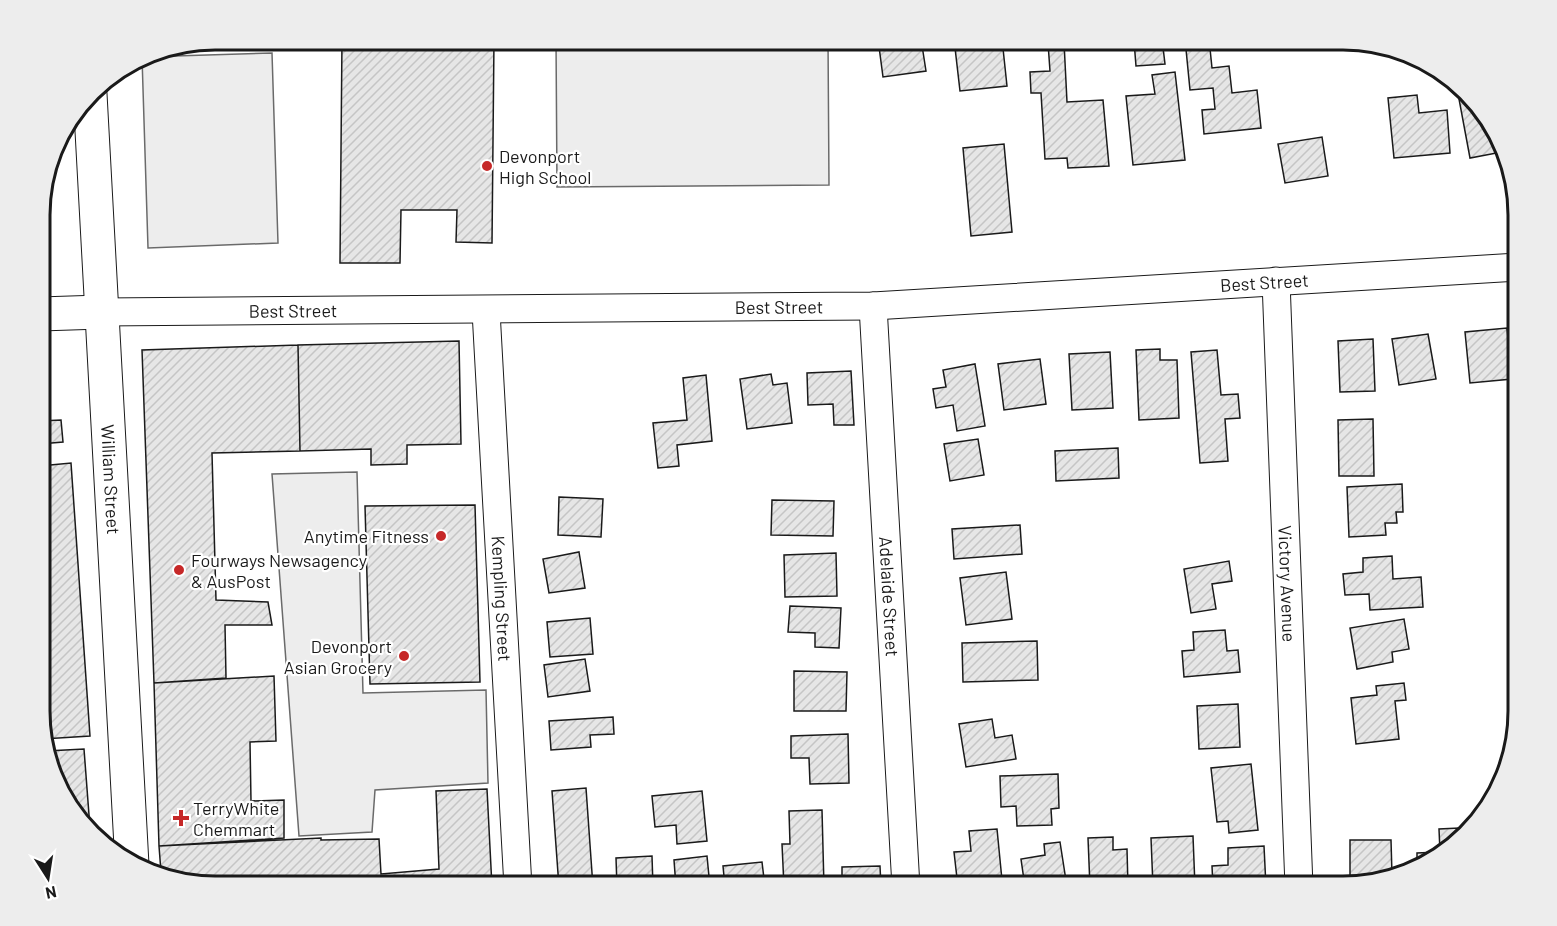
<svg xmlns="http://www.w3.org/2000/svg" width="1557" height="926" viewBox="0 0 1557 926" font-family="Barlow,sans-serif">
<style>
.pitch{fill:#ededed;stroke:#6a6a6a;stroke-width:1.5}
.building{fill:url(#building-hatch);stroke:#1a1a1a;stroke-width:1.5}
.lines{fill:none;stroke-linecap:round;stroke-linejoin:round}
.minor-casing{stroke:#1a1a1a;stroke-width:29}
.major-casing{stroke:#1a1a1a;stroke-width:35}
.minor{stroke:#fff;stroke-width:27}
.major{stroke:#fff;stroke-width:33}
.poi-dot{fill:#c62828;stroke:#fff;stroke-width:2}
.labels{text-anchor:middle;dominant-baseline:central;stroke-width:4.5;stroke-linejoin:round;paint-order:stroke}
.poi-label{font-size:18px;fill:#1a1a1a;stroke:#fff;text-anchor:start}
.street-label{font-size:18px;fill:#1a1a1a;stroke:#fff}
.rim{fill:none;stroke:#1a1a1a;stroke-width:3}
</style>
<defs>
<pattern id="building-hatch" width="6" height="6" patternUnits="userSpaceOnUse" patternTransform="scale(1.5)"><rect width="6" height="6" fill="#e6e6e6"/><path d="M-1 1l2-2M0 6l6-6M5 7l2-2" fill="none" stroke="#c5c5c5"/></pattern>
</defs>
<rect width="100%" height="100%" fill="#fff"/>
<path class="pitch" d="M556,39H828L829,185L557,187Z
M272,53L278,243L148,248L142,57Z
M357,472L363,693L486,690L488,783L375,790L372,832L299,836L272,474Z"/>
<path class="building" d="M342,39H494L492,243L456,242L457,210H401L400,263H340Z
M878,39H921L926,71L883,77Z
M954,39H1002L1007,86L960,91Z
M1156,39H1162L1165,64L1136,66L1134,41Z
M1185,39H1209L1212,68L1229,66L1232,93L1257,90L1261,128L1204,134L1202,110L1215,109L1213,88L1190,90Z
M1064,42L1067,102L1103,100L1109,166L1068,168L1067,158L1045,159L1041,93H1031L1030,72L1050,71L1048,43Z
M1175,72L1185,160L1133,165L1126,96L1155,94L1152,75Z
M1417,95L1419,113L1447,110L1450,153L1394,158L1388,98Z
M1465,97L1494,127L1502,152L1470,158L1459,99Z
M1322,137L1328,176L1285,183L1278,144Z
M1004,144L1012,232L971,236L963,148Z
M1507,328L1512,379L1470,383L1465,332Z
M1428,334L1436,379L1399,385L1392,339Z
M1373,339L1375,391L1340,392L1338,341Z
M459,341L461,444L407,445V464L371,465V449L300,451L298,345Z
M298,345L300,451L212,453L216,600L268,602L272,625H225L226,678L154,683L142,350Z
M1160,349V360H1177L1179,418L1139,420L1136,350Z
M1217,350L1221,395L1238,394L1240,418L1225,419L1228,461L1200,463L1191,352Z
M1110,352L1113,408L1072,410L1069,354Z
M1040,359L1046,404L1004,410L998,364Z
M975,364L985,426L957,431L953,405L936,408L933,389L946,387L943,370Z
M851,371L854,425H834L833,404L808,405L807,373Z
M771,374L773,385L787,383L792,423L747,429L740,379Z
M706,375L712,441L677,445L679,466L658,468L653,423L687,420L683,378Z
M1373,419L1374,476H1339L1338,420Z
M61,420L63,442L40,444V421Z
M978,439L984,475L950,481L944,444Z
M1118,448L1119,478L1056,481L1055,451Z
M71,463L90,736L43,739L40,466Z
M1402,484L1403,512H1396L1397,523H1385L1386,535L1349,537L1347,487Z
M559,497L603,499L601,537L558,535Z
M772,500L834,501L833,536L771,535Z
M475,505L480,682L370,684L365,506Z
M1020,525L1022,554L954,559L952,529Z
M579,552L585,588L549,593L543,559Z
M836,553L837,596L785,597L784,555Z
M1392,556L1393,579L1421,577L1423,607L1370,610L1369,594L1345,595L1343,574L1363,572V558Z
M1229,561L1232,581L1212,584L1216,609L1191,613L1184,569Z
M1006,572L1012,619L966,625L960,578Z
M790,606L841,608L839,648L815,647V633L788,632Z
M590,618L593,654L550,657L547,622Z
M1404,619L1409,649L1392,652L1393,662L1357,669L1350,628Z
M1225,630L1227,651L1238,650L1240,672L1184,677L1182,651L1194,650L1193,632Z
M1037,641L1038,680L963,682L962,643Z
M585,659L590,691L548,697L544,665Z
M794,671L847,672L846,711H794Z
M274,676L276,741L250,742L251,801L284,800V838L159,846L154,683Z
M1404,683L1406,700L1395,701L1399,739L1356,744L1351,698L1377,695L1376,686Z
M1238,704L1240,747L1199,749L1197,706Z
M613,717L614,734L590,735L591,747L551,750L549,721Z
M992,719L995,738L1012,735L1016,759L966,767L959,724Z
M848,734L849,783L810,784L809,758H791V736Z
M84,749L90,828L68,809L47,751Z
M1251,764L1258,830L1229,833L1228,821L1217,822L1211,768Z
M1058,774L1059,808L1051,809L1052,825L1017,826L1016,806L1001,807L1000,776Z
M586,788L593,887H559L552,791Z
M487,789L492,887H215L161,872L159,846L321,838V840L379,839L381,874L439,869L436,791Z
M702,791L707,841L677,844L676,825L655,827L652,796Z
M822,810L824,887H784L782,844H790L789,811Z
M1459,828V834L1430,863L1417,867V853L1440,852L1439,829Z
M997,829L1002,880L989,882V887H958L954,852L971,851L969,831Z
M1193,836L1195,887H1153L1151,838Z
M1113,837V850L1127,849L1128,887H1090L1088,838Z
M1350,840H1391L1392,875L1350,887Z
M1060,842L1067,887H1025L1021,859L1045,855L1044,844Z
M1264,846L1266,887H1213L1212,866L1228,865V848Z
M652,856L653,887H617L616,858Z
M707,856L710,887H676L674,860Z
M762,862L765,887H725L723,866Z
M880,866L881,887H842V867Z"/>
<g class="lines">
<g class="minor-casing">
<g id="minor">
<path id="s1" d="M1276,281L1299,887"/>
<path id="s2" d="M873,306L906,887"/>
<path id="s3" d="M486,311L518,887"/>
<path id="s4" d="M101,312L873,306L1518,267"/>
</g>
</g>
<g class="major-casing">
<g id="major">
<path id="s5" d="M90,94L132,865"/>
<path d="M40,314L101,312"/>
</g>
</g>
<use href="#minor" class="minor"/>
<use href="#major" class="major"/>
</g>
<g class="poi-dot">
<circle cx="487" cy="166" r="6"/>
<circle cx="441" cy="536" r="6"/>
<circle cx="179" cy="570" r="6"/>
<circle cx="404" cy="656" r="6"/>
<path d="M178 809h6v6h6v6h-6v6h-6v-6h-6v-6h6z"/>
</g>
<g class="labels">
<g class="poi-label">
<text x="499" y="156">Devonport<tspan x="499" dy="21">High School</tspan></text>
<text x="429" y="536" text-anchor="end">Anytime Fitness</text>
<text x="191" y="560">Fourways Newsagency<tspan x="191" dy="21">&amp; AusPost</tspan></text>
<text x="392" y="646" text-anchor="end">Devonport<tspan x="392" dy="21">Asian Grocery</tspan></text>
<text x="193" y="808">TerryWhite<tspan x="193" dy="21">Chemmart</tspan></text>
</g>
<g class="street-label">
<text stroke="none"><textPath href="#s4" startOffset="1164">Best Street</textPath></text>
<text stroke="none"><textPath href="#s4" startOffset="678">Best Street</textPath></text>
<text stroke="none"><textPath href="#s4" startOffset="192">Best Street</textPath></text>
<text stroke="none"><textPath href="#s5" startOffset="386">William Street</textPath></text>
<text stroke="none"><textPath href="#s1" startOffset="303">Victory Avenue</textPath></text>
<text stroke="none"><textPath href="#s2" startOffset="291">Adelaide Street</textPath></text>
<text stroke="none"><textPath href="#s3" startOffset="288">Kempling Street</textPath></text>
</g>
</g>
<path d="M0 0H1557V926H0ZM215 50H1343A165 165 0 0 1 1508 215V711A165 165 0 0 1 1343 876H215A165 165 0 0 1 50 711V215A165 165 0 0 1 215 50Z" fill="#ededed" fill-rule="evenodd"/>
<path class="rim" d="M215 50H1343A165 165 0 0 1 1508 215V711A165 165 0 0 1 1343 876H215A165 165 0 0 1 50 711V215A165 165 0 0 1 215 50Z"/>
<g transform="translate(48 878) rotate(168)" stroke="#ffffff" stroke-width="4.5" paint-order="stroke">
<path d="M0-4.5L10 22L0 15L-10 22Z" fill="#1a1a1a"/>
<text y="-9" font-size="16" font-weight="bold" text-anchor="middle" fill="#1a1a1a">N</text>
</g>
</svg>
